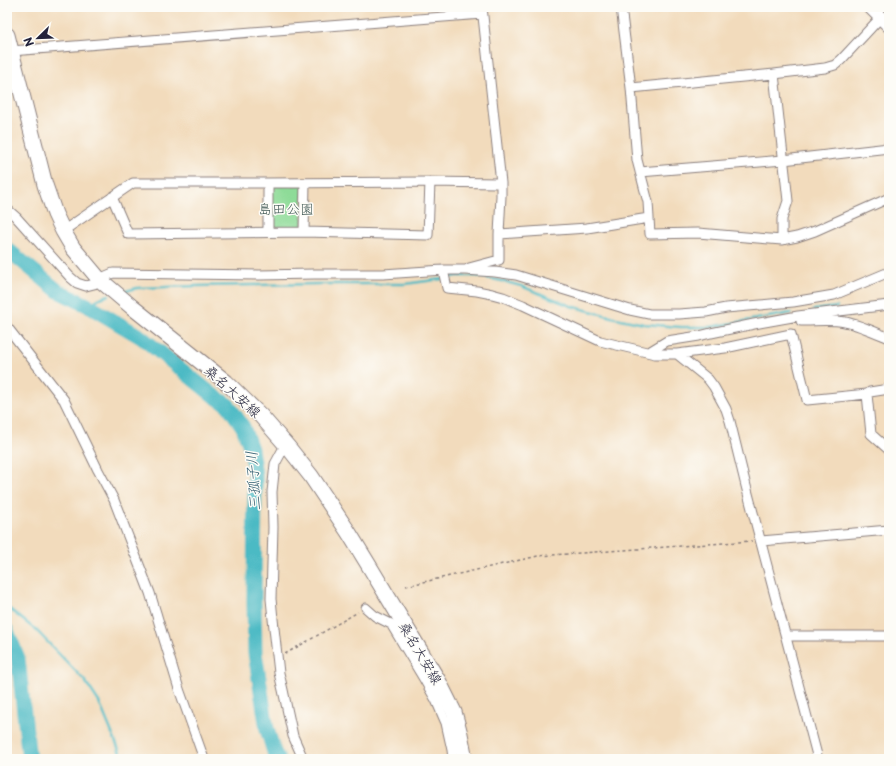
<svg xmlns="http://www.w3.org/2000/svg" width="896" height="766" viewBox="0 0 896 766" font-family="'Playpen Sans','Klee One',sans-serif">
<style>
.green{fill:#8edb98;stroke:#587e6a}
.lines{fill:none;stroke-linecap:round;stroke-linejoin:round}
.stream{stroke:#4cbac4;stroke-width:2.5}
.river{stroke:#4cbac4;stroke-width:15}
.street-casing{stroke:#8a7e7c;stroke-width:11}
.secondary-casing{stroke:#8a7e7c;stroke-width:15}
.primary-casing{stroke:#8a7e7c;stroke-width:17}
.path{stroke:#8a7e7c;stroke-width:1.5;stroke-dasharray:3 3;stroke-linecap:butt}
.street{stroke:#fff;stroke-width:9}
.secondary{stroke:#fff;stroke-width:13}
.primary{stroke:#fff;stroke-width:15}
.labels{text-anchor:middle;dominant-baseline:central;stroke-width:3;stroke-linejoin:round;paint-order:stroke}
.park-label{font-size:14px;fill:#425a57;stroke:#fdfcf7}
.street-label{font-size:14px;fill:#22223b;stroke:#fdfcf7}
.water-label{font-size:15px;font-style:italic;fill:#335f72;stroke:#fdfcf7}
</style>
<rect width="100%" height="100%" fill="#fdfcf7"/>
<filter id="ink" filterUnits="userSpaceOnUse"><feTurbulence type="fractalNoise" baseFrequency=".025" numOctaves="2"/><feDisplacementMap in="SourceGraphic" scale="8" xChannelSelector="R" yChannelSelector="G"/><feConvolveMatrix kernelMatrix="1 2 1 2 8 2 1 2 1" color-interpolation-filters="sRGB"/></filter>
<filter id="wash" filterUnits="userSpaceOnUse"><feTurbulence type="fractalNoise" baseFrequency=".012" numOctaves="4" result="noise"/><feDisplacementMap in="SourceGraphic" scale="16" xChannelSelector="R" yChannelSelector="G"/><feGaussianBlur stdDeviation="0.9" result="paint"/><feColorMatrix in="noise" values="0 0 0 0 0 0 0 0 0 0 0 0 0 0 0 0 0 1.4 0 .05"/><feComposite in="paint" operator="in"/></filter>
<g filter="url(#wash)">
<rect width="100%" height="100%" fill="#f2dbbc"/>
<path class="green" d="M303,185L302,230H271L270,186Z"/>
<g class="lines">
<path class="stream" d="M447,278L456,276H477L502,281L521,286L571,306L616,318L644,324L681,327H710L791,313
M122,292L137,288L196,286L318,284H405L442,279
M87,305L100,298L109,295
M814,310L837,307
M7,607L37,631L85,681L99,702L119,750L122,759"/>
<path class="river" d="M7,249L58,291L87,305L141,337L214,396L228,405L243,427L251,449L255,476L254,601L255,653L267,729L274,752L278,759
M7,631L18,658L29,759"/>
</g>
</g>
<g filter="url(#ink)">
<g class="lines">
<g class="street-casing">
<path id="street" d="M482,7L501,183V196L499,234L587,228L649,218
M621,7L631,88L637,160L648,202L650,234L698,233L782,240L797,237L815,231L889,198
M11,51L482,14
M774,74L788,201L782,219V240
M631,88L774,74L825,68L835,65L841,60L881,17
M640,172L783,160L889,148
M268,183V232
M112,197L128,234L304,232L428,235L430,182
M7,209L16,217L70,277L77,283L86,286L94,284L99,279L113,273L259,275L314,274H383L443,270H465L495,272L516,275L630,310L649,314H679L706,312L726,308L793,302L834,295L889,272
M63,231L133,183H268L430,182L497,183
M304,232L305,183
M469,268L499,260V234
M443,270L447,288L477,291L492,294L503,297L523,305L600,341L655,354H677L708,379L714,387L726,409L730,421L746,486L818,759
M801,321C816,321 831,319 845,322C860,325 875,332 889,338
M7,327L64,400L98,470L114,500L150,593L179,689L204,759
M649,352L667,341L699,336L711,333L754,324L798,316L889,305
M677,354L725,348L791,334L807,400L867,394L871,434L889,450
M867,394L870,392L889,389
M288,447L282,451L275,464L272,492L273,527L271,599L273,619L279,673L283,690L293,736L301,754L304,759
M761,541L889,530
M366,608L375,616L391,624L424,679L436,700L446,723L452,750L453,759
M786,636H889"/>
</g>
<g class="secondary-casing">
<path id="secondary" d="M870,7L889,26"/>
</g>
<g class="primary-casing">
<path id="primary" d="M7,35L45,185L55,214L63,231L73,248L99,279L132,307L226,382L261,416L288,447L311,476L349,533L368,564L439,682L454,712L460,734L465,759"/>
</g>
<path class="path" d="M406,586L538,556L752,541
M285,654L358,612"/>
<use href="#street" class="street"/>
<use href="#secondary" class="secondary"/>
<use href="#primary" class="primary"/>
</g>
</g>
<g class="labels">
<g class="park-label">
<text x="286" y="208">島田公園</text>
</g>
<g class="street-label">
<text transform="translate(233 391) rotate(42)">桑名大安線</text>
<text transform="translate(421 653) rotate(59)">桑名大安線</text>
</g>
<g class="water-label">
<text transform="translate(252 481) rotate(-94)">三孤子川</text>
</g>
</g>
<rect width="896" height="766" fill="none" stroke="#fdfcf7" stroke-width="24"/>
<g transform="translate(38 38) rotate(247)" stroke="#fdfcf7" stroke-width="3" paint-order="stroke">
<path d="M0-3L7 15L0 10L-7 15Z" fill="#22223b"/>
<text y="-6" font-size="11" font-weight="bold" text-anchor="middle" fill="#22223b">N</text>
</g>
</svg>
